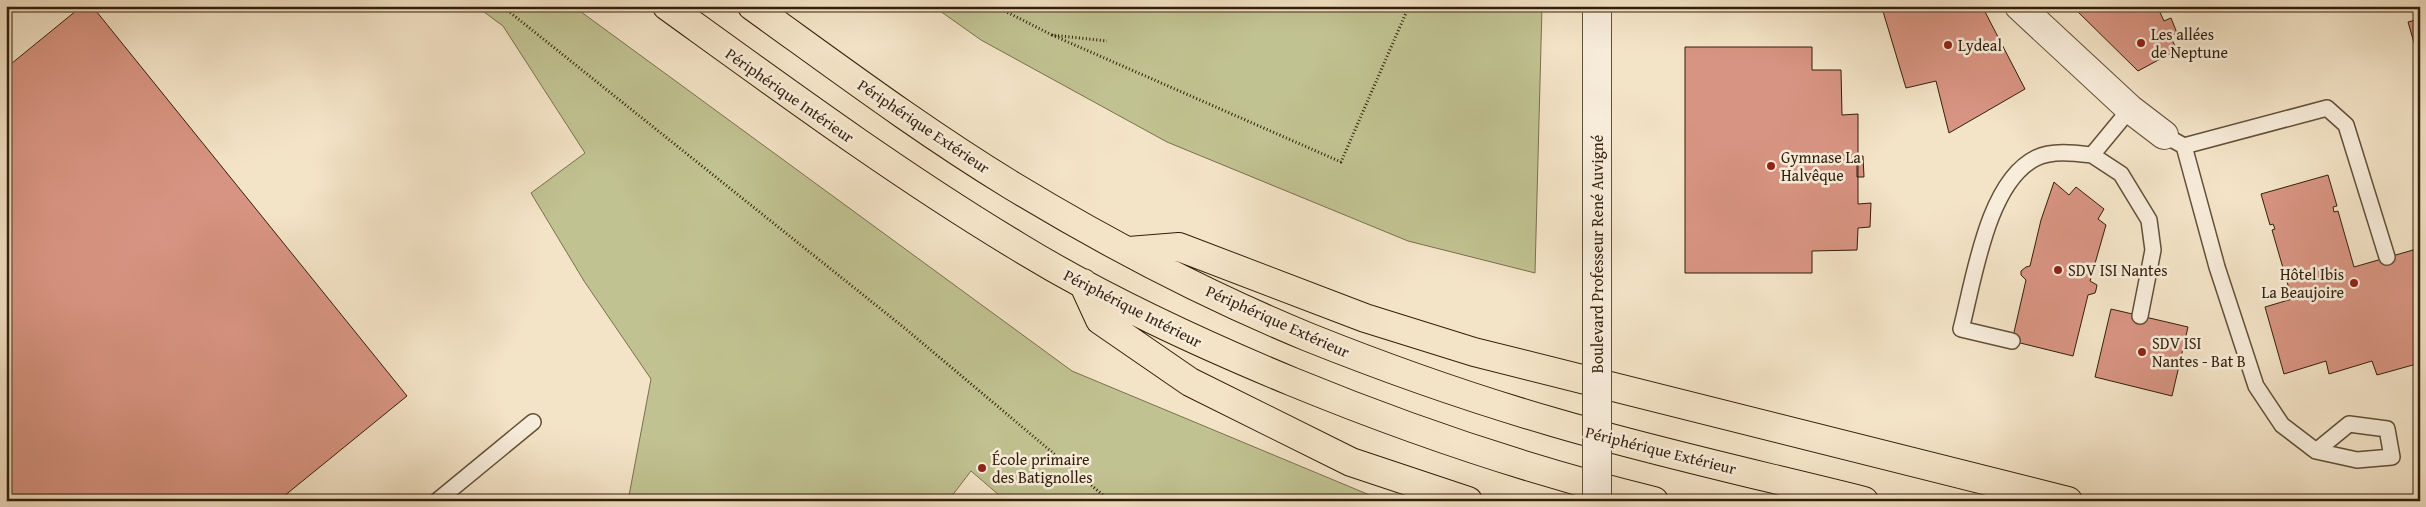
<svg xmlns="http://www.w3.org/2000/svg" width="2426" height="507" viewBox="0 0 2426 507" font-family="'Gentium Book Plus',serif">
<style>
.green{fill:#c1c291;stroke:#7a704e}
.building{fill:#d89482;stroke:#321f0a}
.lines{fill:none;stroke-linecap:round;stroke-linejoin:round}
.service-casing{stroke:#625039;stroke-width:18}
.minor-casing{stroke:#625039;stroke-width:30}
.trunk-casing{stroke:#321f0a;stroke-width:30}
.path{stroke:#321f0a;stroke-width:3;stroke-dasharray:1 2.5;stroke-linecap:butt}
.service{stroke:#f8eddb;stroke-width:15}
.minor{stroke:#f8eddb;stroke-width:28}
.trunk{stroke:#f4e4c7;stroke-width:28}
.minor-bridge-casing{stroke:#625039;stroke-width:30;stroke-linecap:butt}
.minor-bridge{stroke:#f8eddb;stroke-width:28}
.poi-dot{fill:#8f2418;stroke:#f8eddb;stroke-width:2}
.labels{text-anchor:middle;dominant-baseline:central;stroke-width:5;stroke-linejoin:round;paint-order:stroke}
.poi-label{font-size:16px;fill:#321f0a;stroke:#f8eddb;text-anchor:start}
.street-label{font-size:16px;fill:#321f0a;stroke:#f8eddb}
</style>
<rect width="100%" height="100%" fill="#f4e4c7"/>
<filter id="stains"><feTurbulence type="fractalNoise" baseFrequency=".004" numOctaves="4"/><feColorMatrix values="0 0 0 0 .2 0 0 0 0 .09 0 0 0 0 .02 0 0 0 .5 -.17"/></filter>
<radialGradient id="worn" r=".72"><stop offset=".6" stop-color="#630" stop-opacity="0"/><stop offset="1" stop-color="#630" stop-opacity=".3"/></radialGradient>
<path class="green" d="M476,6H573L1072,371L1384,501H1006L971,471L948,501H628L651,379L584,281L531,193L585,153L503,26Z
M933,6H1542L1535,273L1408,241L1167,142L981,40Z"/>
<path class="building" d="M82,6H92L407,396L278,501H6V68Z
M1885,6H1982L2025,89L1949,133L1936,81L1906,88L1882,8Z
M2072,6H2157L2164,21L2171,18L2177,33L2170,36L2177,50L2138,71Z
M2420,19V63L2408,22Z
M1685,47H1812V70H1841L1842,115L1858,114V204L1871,203L1870,227L1858,228L1857,250L1812,251V273H1685Z
M1857,156H1863L1864,177H1857Z
M2328,175L2337,206L2333,207L2334,212L2338,211L2354,267L2420,248V363L2377,375L2372,361L2329,374L2326,361L2284,374L2265,307L2292,299L2272,230L2275,229L2273,224L2270,225L2261,194Z
M2054,182L2069,195L2076,187L2104,209L2098,219L2106,225L2090,281L2097,285L2096,290L2095,293L2088,295L2073,356L2012,341L2026,280L2021,275V271L2026,267L2030,266L2041,220Z
M2111,309L2188,327L2172,396L2095,377Z"/>
<g class="lines">
<g class="service-casing">
<path id="service" d="M2130,109L2092,155L2121,174L2149,220L2153,250L2140,316
M2164,135L2184,146L2217,267L2256,386L2282,425L2316,451L2357,460L2392,457L2387,429L2349,424L2316,451
M2184,146L2327,108L2346,125L2387,257
M2012,341L1961,329C1974,280 1987,182 2036,158C2052,150 2075,153 2092,155
M437,501L533,422"/>
</g>
<g class="minor-casing">
<path id="minor" d="M2019,6L2130,109L2164,135
M1597,332V6"/>
</g>
<g class="trunk-casing">
<path id="trunk" d="M667,6C782,89 896,173 1017,246C1105,300 1199,343 1293,382C1410,430 1531,471 1654,501
M752,6C837,67 921,130 1011,185C1105,242 1206,295 1308,337C1388,369 1470,398 1553,422C1655,452 1760,475 1864,501
M1129,251L1179,247L1365,318L1474,352L2068,501
M1083,283L1100,320L1190,382L1351,462L1468,501"/>
</g>
<path class="path" d="M502,6L907,330L1110,501
M995,6L1052,35L1107,41
M1052,35L1341,162L1409,6"/>
<use href="#service" class="service"/>
<use href="#minor" class="minor"/>
<use href="#trunk" class="trunk"/>
<g class="minor-bridge-casing">
<path id="minor-bridge" d="M1597,332V501"/>
</g>
<use href="#minor-bridge" class="minor-bridge"/>
</g>
<g class="poi-dot">
<circle cx="2141" cy="43" r="5"/>
<circle cx="1948" cy="45" r="5"/>
<circle cx="1771" cy="166" r="5"/>
<circle cx="2058" cy="270" r="5"/>
<circle cx="2354" cy="283" r="5"/>
<circle cx="2142" cy="352" r="5"/>
<circle cx="982" cy="468" r="5"/>
</g>
<g class="labels">
<g class="poi-label">
<text x="2151" y="34">Les allées<tspan x="2151" dy="18">de Neptune</tspan></text>
<text x="1958" y="45">Lydeal</text>
<text x="1781" y="157">Gymnase La<tspan x="1781" dy="18">Halvêque</tspan></text>
<text x="2068" y="270">SDV ISI Nantes</text>
<text x="2344" y="274" text-anchor="end">Hôtel Ibis<tspan x="2344" dy="18">La Beaujoire</tspan></text>
<text x="2152" y="343">SDV ISI<tspan x="2152" dy="18">Nantes - Bat B</tspan></text>
<text x="992" y="459">École primaire<tspan x="992" dy="18">des Batignolles</tspan></text>
</g>
<g class="street-label">
<text transform="translate(790 95) rotate(35)">Périphérique Intérieur</text>
<text transform="translate(924 126) rotate(34)">Périphérique Extérieur</text>
<text transform="translate(1597 254) rotate(-90)">Boulevard Professeur René Auvigné</text>
<text transform="translate(1133 308) rotate(27)">Périphérique Intérieur</text>
<text transform="translate(1278 321) rotate(24)">Périphérique Extérieur</text>
<text transform="translate(1661 450) rotate(14)">Périphérique Extérieur</text>
</g>
</g>
<rect width="2426" height="507" fill="none" stroke="#f4e4c7" stroke-width="25"/>
<rect x="8" y="8" width="2411" height="492" fill="none" stroke="#321f0a" stroke-width="2.5"/>
<rect x="12" y="12" width="2401" height="482" fill="none" stroke="#321f0a"/>
<rect width="100%" height="100%" filter="url(#stains)"/>
<rect width="100%" height="100%" fill="url(#worn)"/>
</svg>
